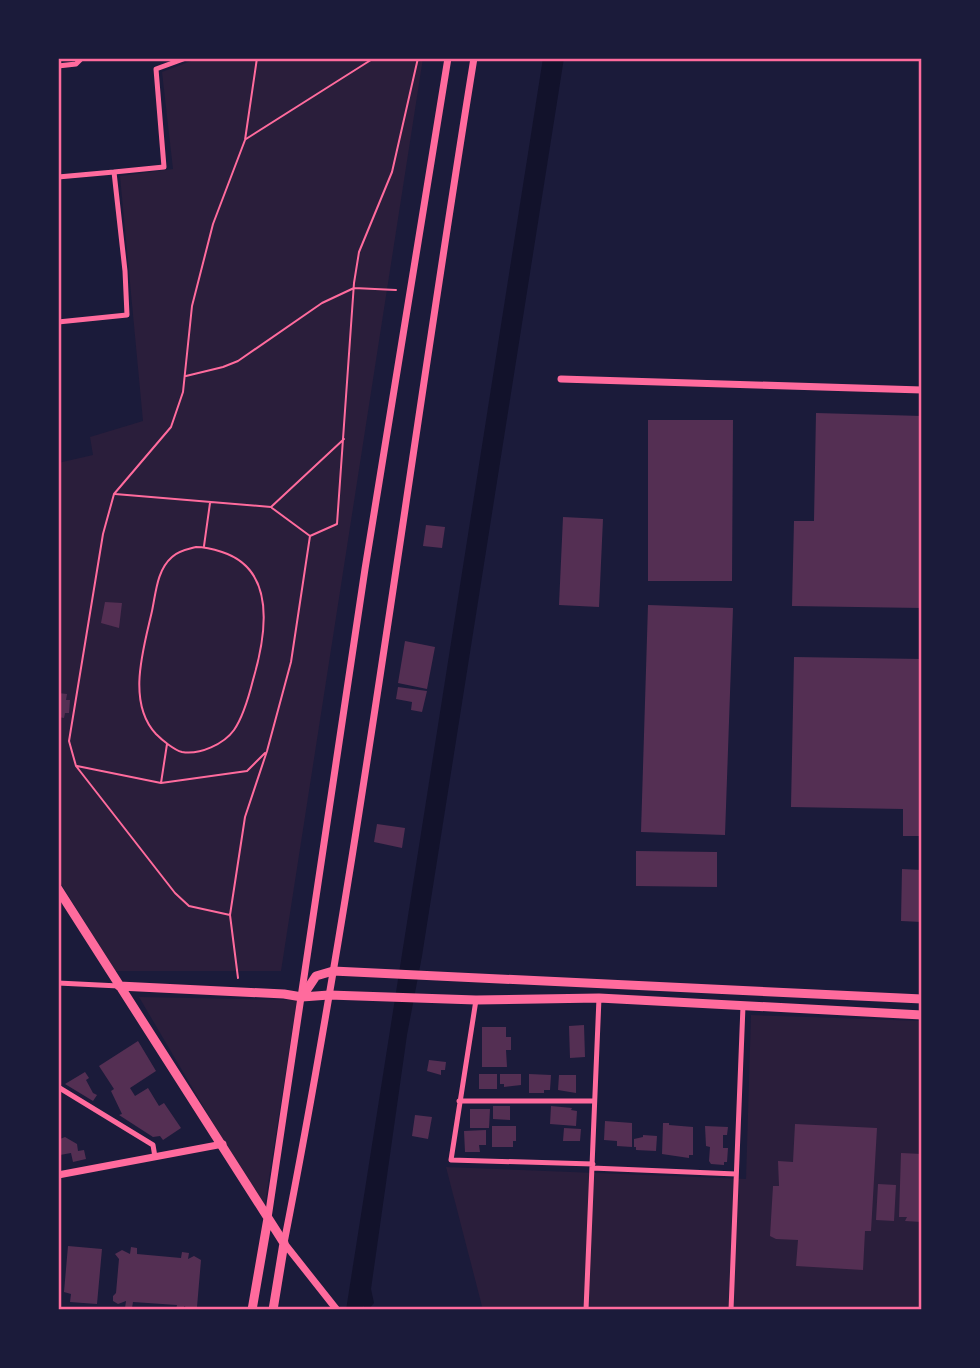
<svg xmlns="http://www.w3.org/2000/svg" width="980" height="1368" viewBox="0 0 980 1368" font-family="'Libre Baskerville',serif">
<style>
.green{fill:#2a1e3b}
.water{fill:#12122b}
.building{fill:#542f53}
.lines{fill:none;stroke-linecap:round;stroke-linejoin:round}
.path{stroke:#ff6b9d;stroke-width:2}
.minor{stroke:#ff6b9d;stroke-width:5}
.tertiary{stroke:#ff6b9d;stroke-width:7}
.trunk{stroke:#ff6b9d;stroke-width:9}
.neatline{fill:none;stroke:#ff6b9d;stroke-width:2.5}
</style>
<rect width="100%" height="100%" fill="#1b1b3a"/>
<path class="green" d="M199,58H423L281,971H115L58,879V463L93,455L90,437L143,421L120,176L173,169L162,72Z
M139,997L297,1000L264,1210Z
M751,1015L922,1021V1310H483L446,1167L746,1179Z"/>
<path class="water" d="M543,58H564L422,956L407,1035L371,1289L374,1303L368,1310L363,1306L362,1310H346Z"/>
<path class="building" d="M816,413L922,416V608L792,606L794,521H814Z
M648,420H733L732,581H648Z
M563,517L603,519L599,607L559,605Z
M426,525L445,527L442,548L423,546Z
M105,602L122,603L119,628L101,623Z
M648,605L733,608L725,835L641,832Z
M405,641L435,647L427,689L398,683Z
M794,657L922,659V836H903V809L791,807Z
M398,687L427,691L422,712L411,710L412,702L396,699Z
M58,693L67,694L66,700H70L69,713H65L64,718L58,717Z
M377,824L405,828L402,848L374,842Z
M636,851L717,852V887L636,886Z
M902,869L922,870V922L901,921Z
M584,1025L585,1057L570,1058L569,1026Z
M482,1027H506V1037H511V1050H506L507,1067H482Z
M138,1041L156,1071L130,1088L135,1096L148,1088L159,1106L164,1103L181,1128L163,1140L160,1136L153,1137L119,1115L122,1114L111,1091L114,1089L99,1066Z
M429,1060L446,1062L445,1070H441V1075L427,1071Z
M85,1072L89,1078L86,1080L93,1093L97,1095L93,1101L65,1084Z
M479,1074H497V1089H479Z
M500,1074H521V1085L504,1087V1084H500Z
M529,1074L551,1075L550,1090H544V1093H529Z
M559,1075H576V1093L558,1090Z
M493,1106H510V1120L493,1119Z
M551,1106L572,1108L571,1110L577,1111L576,1126L550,1124Z
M470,1109H490L489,1128H470Z
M415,1115L432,1117L428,1139L412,1136Z
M605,1121L632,1123V1147L617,1146V1141L604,1140Z
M663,1123H669V1125L693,1127V1155H689V1158L662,1154Z
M795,1124L877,1128L871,1231H865L863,1270L796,1266L798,1240L776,1239L770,1236L773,1186H779L778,1161L793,1162Z
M492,1126H516V1141H513V1147H492Z
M705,1126L728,1127L727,1135H723V1148H728L727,1162H724V1165L711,1164L709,1161L710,1147L706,1146Z
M564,1128L581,1129L580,1141H563Z
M486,1130V1145H479L480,1152H465L464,1131Z
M58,1133L60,1139L65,1137L77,1144L78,1151L84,1150L86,1159L73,1162L71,1153L60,1155Z
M643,1135L657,1136L656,1151L636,1150V1147H634V1139L643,1137Z
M901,1153L922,1154V1222L905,1221L907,1217H899Z
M878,1184L896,1185L894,1221L876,1220Z
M68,1246L102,1249L97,1304L70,1302L71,1294L64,1292Z
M131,1247L137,1248V1254L181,1258L182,1252L189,1253L188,1259L194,1256L201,1260L197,1307L190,1310L184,1306V1310H176L177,1305L133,1302L132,1308H125L126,1301L118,1304L113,1301V1296L116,1293L119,1259L115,1254L122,1250L130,1254Z"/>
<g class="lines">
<path class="path" d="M246,139L374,58
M186,376L223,367L238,361L322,303L354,288L396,290
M115,494L271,507L344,439
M272,508L310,536
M204,546L210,503
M196,547C205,547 213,549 222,552C278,570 266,636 253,680C249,696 243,717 234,730C224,744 200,755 182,752C174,750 162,740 156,734C126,702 144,647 152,611C156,592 157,570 172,557C178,551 188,549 196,547Z
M77,766L161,783L247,771L265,753
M161,783L167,744
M230,915L189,906L175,893L76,766L69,741L103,534L114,494L171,427L183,392L192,306L213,224L245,140L257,58
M238,978L230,915L245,817L267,751L291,662L310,536L337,524L354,283L359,252L392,172L418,58"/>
<path class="minor" d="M58,66L76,64L82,58
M58,177L114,172
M58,322L127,315L125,271L114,172L164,167L156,69L186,58
M58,983L119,986
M476,1000L451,1160L593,1164
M58,1087L153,1145L155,1157
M459,1101H594
M592,1168L736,1174
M586,1310L599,998
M731,1310L743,1006"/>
<path class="tertiary" d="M561,379L922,390
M58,1175L223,1144
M268,1218L365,569L448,58
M337,1310L284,1243C361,851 410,452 474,58"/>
<path class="trunk" d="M58,889L284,1243L273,1310
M119,986L284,994L302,997L329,995L476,1000L599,998L922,1015
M302,997L316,976L333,971L922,999
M252,1310L268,1218"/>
</g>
<rect width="980" height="1368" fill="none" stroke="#1b1b3a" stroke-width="119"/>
<rect x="60" y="60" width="860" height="1248" class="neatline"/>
</svg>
